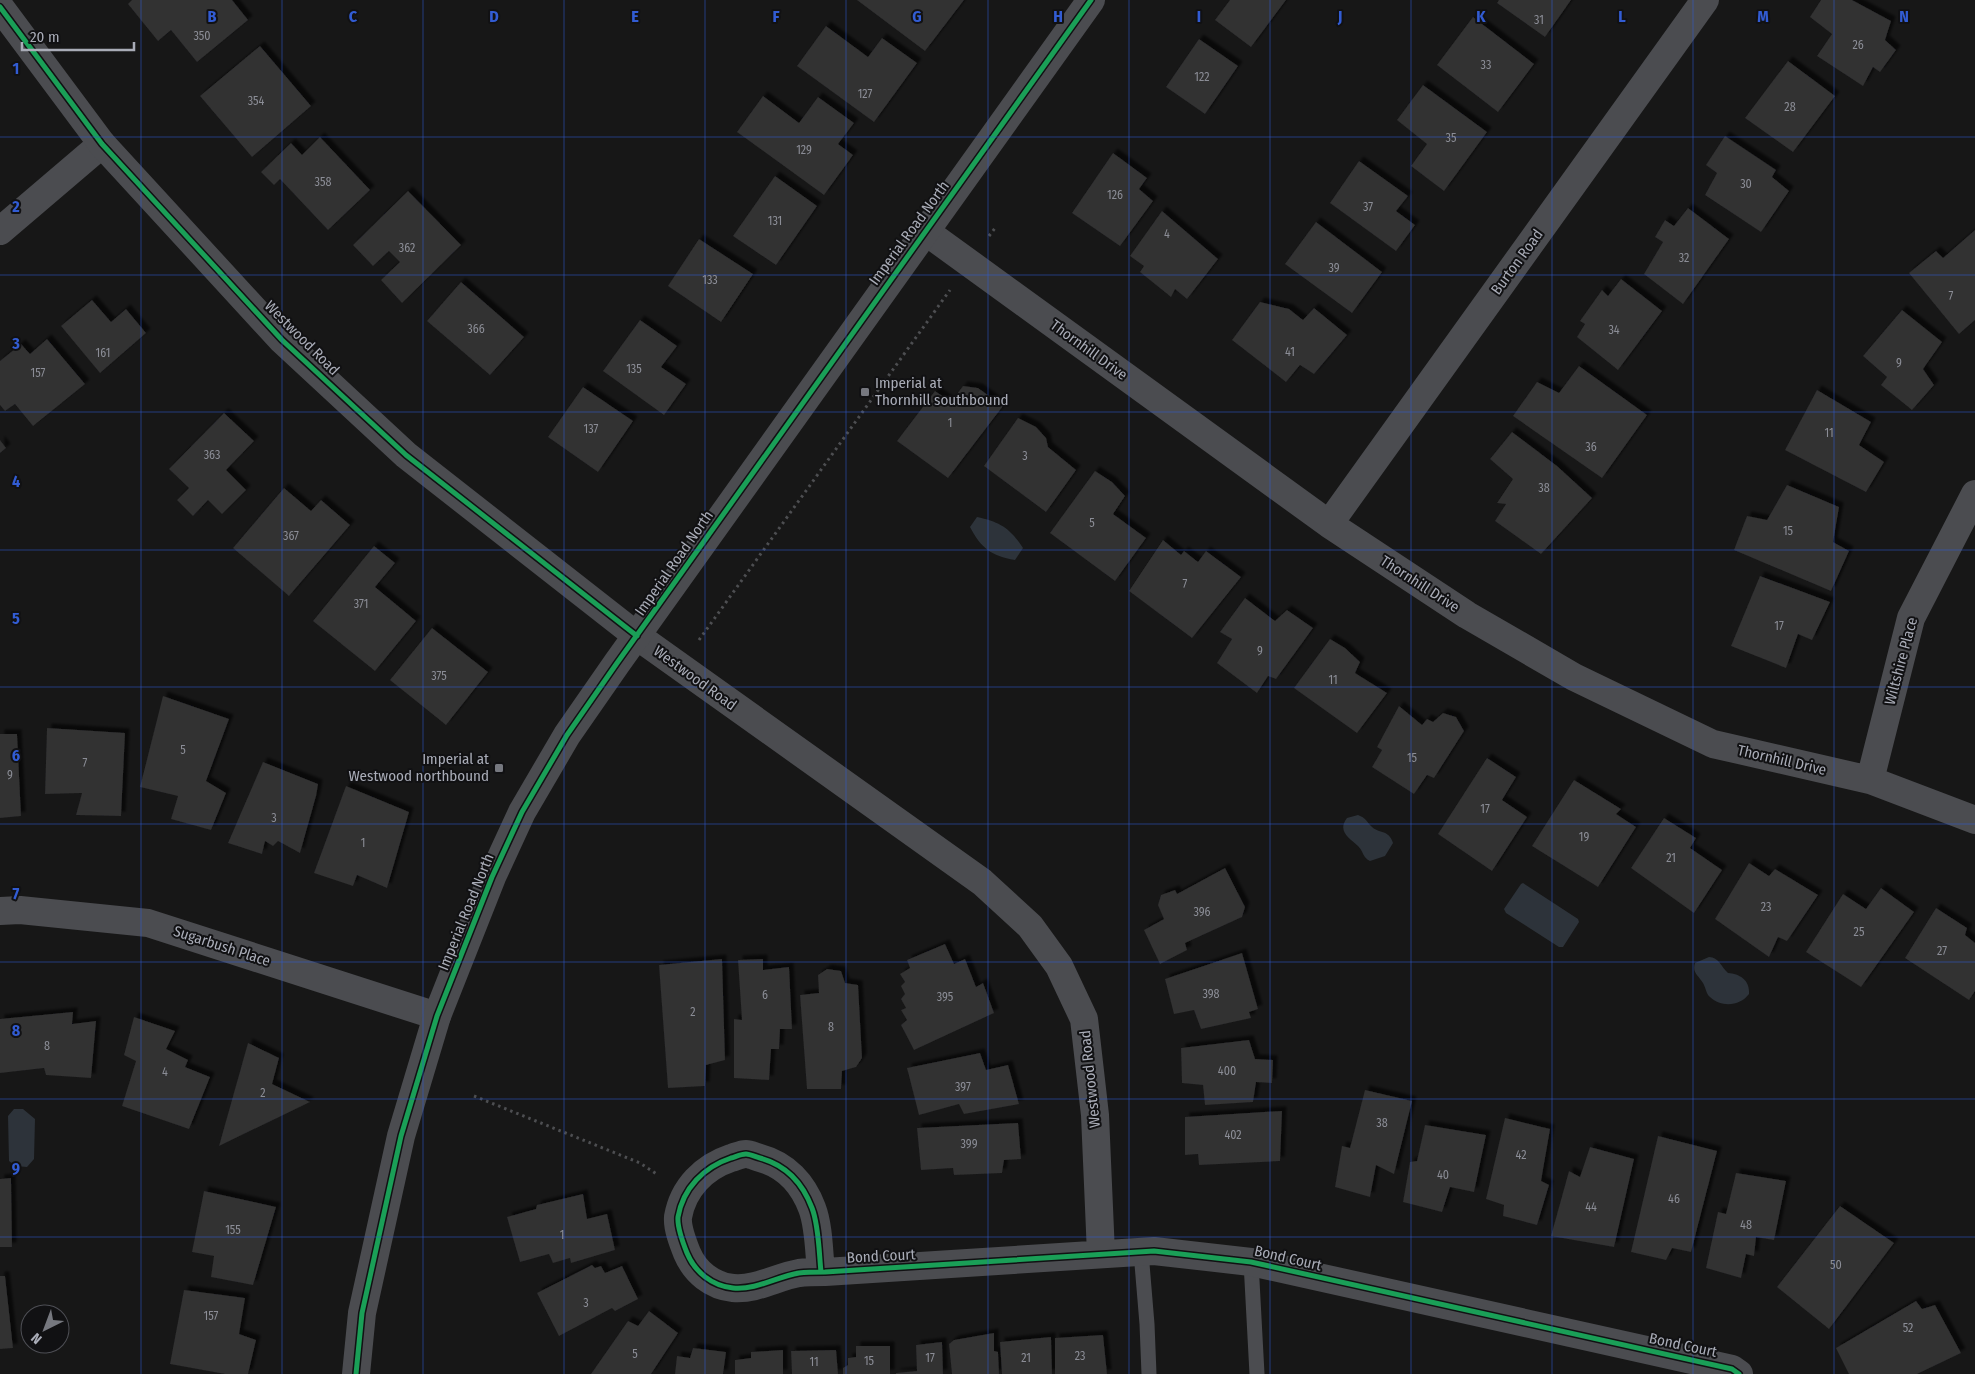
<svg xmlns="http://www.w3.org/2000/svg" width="1975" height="1374" viewBox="0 0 1975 1374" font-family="'Fira Sans Condensed',sans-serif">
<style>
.water{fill:#2d333a}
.building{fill:#303031;filter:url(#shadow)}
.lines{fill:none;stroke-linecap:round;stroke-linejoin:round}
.path{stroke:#4d4e51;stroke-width:3;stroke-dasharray:2.5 4;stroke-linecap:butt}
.service{stroke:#4b4c50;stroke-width:15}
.minor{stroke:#4b4c50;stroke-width:28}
.tertiary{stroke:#4b4c50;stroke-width:28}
.cycleway-casing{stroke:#111113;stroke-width:8}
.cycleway{stroke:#1a9f57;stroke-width:5}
.grid{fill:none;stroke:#325cd3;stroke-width:1;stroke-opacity:0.55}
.poi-dot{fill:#76787f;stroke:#111113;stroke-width:2}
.labels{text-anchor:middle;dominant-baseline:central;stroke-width:4;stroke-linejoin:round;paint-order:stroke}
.number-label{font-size:12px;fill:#8b8d96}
.street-label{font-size:15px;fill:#a9acb7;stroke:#111113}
.poi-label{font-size:15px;fill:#a9acb7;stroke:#111113;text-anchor:start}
.grid-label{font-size:16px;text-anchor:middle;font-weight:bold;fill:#325cd3;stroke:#111113;stroke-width:4;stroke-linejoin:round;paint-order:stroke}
</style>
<defs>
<filter id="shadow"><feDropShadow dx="4.5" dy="-4.5" stdDeviation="1" flood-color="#0009"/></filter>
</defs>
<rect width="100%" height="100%" fill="#171717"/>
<path class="water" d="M977,517C1000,522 1010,528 1023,548L1015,560C991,556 981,548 970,527Z
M1358,815C1366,818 1366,821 1371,826C1378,834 1389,829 1393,843L1385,856L1370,861C1362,857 1364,852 1358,846C1349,838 1337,831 1347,818Z
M1523,883L1578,919L1579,922L1563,947H1559L1506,913L1504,909L1521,884Z
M1709,957C1719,957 1721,967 1728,973C1740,974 1750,980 1749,994C1740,1006 1722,1008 1710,997C1706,994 1706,988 1703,983C1698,975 1692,973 1695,963Z
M14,1109H23L35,1119L34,1159L27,1167L16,1166L9,1161L8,1116Z"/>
<path class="building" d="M132,0H232L248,20L197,62L171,30L158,41L128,4Z
M857,0H964L925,51Z
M1230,0H1286L1251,47L1215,20Z
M1499,0H1571L1545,37L1497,3Z
M1821,0H1852L1891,21L1885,40L1896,50L1880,72L1873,67L1863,86L1817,56L1832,34L1810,17Z
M1473,17L1534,64L1498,112L1437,65Z
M826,26L868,57L882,38L917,63L874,122L797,66Z
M1199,39L1238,66L1205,114L1166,87Z
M260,46L311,106L252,157L200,96Z
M1788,61L1835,96L1793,152L1745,118Z
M1423,85L1487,132L1444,191L1411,166L1427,144L1397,120Z
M763,96L799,123L818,97L854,123L838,144L853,155L824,195L737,132Z
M1725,136L1776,170L1772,177L1789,191L1761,232L1705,195L1717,173L1706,165Z
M320,137L370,190L328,230L280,179L274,185L261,172L291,143L302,155Z
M1113,153L1147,178L1139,189L1153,201L1120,246L1072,213Z
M1359,161L1408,196L1396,211L1415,225L1396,251L1330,203Z
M775,176L817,206L776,265L733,236Z
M408,191L461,245L402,303L381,280L400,262L389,251L373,266L353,245Z
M1688,208L1729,239L1683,304L1644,274L1663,242L1655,237L1665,220L1674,226Z
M1162,211L1218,259L1187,299L1175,289L1171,297L1140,272L1144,266L1130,256Z
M1316,222L1382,272L1352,313L1285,264Z
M1975,230V320L1959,334L1909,273L1936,251L1943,258Z
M699,239L753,274L721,322L668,286Z
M1621,279L1662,311L1618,370L1577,337L1585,324L1580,321L1602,290L1608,296Z
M461,282L524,337L490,375L427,321Z
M92,300L111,322L126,309L146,333L100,373L61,326Z
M1260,302L1289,309L1303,320L1314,308L1347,335L1314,374L1300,365L1286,382L1232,340Z
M1902,310L1942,342L1923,369L1934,385L1912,410L1881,385L1887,377L1863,356Z
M640,320L677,346L661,367L686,384L664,415L603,371Z
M47,339L85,384L33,426L15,404L5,411L0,405V361L21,344L30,354Z
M1579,366L1647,415L1602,478L1513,416L1537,382L1559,393Z
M963,386L978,388L1003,406L948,478L897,441L935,391L951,402Z
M583,387L633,421L598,472L548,437Z
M1817,390L1871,422L1859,445L1884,462L1866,492L1785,450Z
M224,413L254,441L226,470L246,490L222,514L208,500L193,516L177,500L189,488L169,469Z
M1018,418L1036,427L1046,438L1048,447L1076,470L1046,512L984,466Z
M1512,432L1557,466L1592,498L1541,554L1495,521L1506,504L1497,503L1513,479L1490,459Z
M0,440L6,448L0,453Z
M1095,471L1112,482L1125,496L1113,514L1146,538L1115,581L1050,533Z
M1787,485L1839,507L1833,542L1849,551L1831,591L1734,550L1747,516L1767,520Z
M284,488L311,511L321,500L350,525L289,596L233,548Z
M1163,540L1181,555L1184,551L1198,562L1206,551L1241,577L1192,638L1129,591Z
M374,546L395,563L375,587L416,621L375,671L313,621Z
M1760,576L1830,602L1812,640L1798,634L1786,668L1731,646Z
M1245,598L1275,621L1287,610L1313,628L1276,679L1268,676L1257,693L1217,663L1232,639L1220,632Z
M432,628L488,672L446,725L390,680Z
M1330,639L1345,648L1360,662L1355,673L1387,693L1357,733L1294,688Z
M163,696L229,719L206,781L226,793L211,830L171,819L178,796L140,787Z
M1399,706L1422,725L1427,719L1433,722L1443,713L1456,717L1464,731L1434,778L1427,775L1414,794L1372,767L1382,750L1377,747Z
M47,728L125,733L121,816L76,815L82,793L45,794Z
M0,734H17L21,816L0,818Z
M1487,758L1516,777L1502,800L1527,817L1492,871L1438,834Z
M263,762L318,784L316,796L300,853L278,841L273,846L265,841L262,854L228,843Z
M1574,780L1621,809L1616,814L1636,827L1598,887L1532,846Z
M346,786L409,812L387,888L357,875L353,886L314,873Z
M1664,818L1696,838L1690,848L1722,870L1694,913L1631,868Z
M1749,863L1769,876L1775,869L1818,895L1787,941L1778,937L1769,957L1715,919Z
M1225,868L1245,907L1242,917L1185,943L1187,950L1160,964L1144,930L1164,919L1158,905L1161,895L1175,890L1177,894Z
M1881,888L1914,912L1861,987L1806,952L1843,894L1866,909Z
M1936,908L1967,928L1965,935L1975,943V991L1969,1000L1905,958Z
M945,944L954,964L965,959L976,987L983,983L994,1013L914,1050L901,1025L907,1020L901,1010L906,1008L901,999L905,994L901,986L905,982L900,974L910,968L907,960Z
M1242,953L1258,1009L1249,1012L1251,1018L1201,1029L1194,1010L1174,1014L1165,979Z
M722,959L725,1060L706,1065L705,1086L668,1088L659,965Z
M763,959V970L789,967L792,1029H780L779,1049H771L769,1080L734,1078V1019L742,1020L738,960Z
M827,969L841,971L845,983L858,985L862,1058L856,1067L842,1071L841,1089H807L800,995L819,993L818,975Z
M73,1012L72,1024L96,1021L91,1078L46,1075L44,1068L0,1073V1019Z
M134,1017L175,1031L166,1049L188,1060L185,1067L210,1077L189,1129L122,1106L136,1061L124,1055Z
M1249,1040L1255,1059L1273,1060L1272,1083L1256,1082L1253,1102L1205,1105L1203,1085L1182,1083L1181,1048Z
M248,1043L279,1058L272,1084L310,1102L219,1146Z
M980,1053L986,1070L1008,1065L1019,1104L964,1114L959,1104L919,1115L907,1068Z
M1365,1090L1412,1101L1394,1174L1376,1165L1370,1197L1335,1187L1342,1146L1350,1148Z
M1282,1111L1280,1161L1199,1165L1198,1154L1185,1155V1117Z
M1505,1118L1550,1129L1541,1181L1549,1185L1537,1225L1503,1216L1504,1205L1486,1199Z
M1018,1123L1021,1159L1004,1160L1002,1173L954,1175L953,1168L921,1170L917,1128Z
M1425,1125L1486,1135L1474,1192L1450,1187L1442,1212L1403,1202L1410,1162L1417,1161Z
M1658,1136L1717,1151L1691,1252L1672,1248L1666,1260L1631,1252Z
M1590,1147L1634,1159L1614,1247L1551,1236L1569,1171L1580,1177Z
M1736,1173L1786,1181L1774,1240L1756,1237L1754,1256L1746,1254L1741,1278L1706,1268L1718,1212L1726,1214Z
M11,1178L12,1247H0V1179Z
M204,1191L276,1207L253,1285L211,1277L214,1256L192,1252Z
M583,1194L587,1219L607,1214L615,1250L571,1263L570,1258L553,1263L549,1254L520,1262L507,1217L536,1209L537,1205Z
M1840,1206L1894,1243L1829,1329L1777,1287Z
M592,1265L595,1268L601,1266L605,1273L622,1266L638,1299L615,1311L612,1308L559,1336L537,1293Z
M0,1276H5L13,1348L0,1349Z
M184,1290L245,1298L239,1334L256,1340L248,1374H225L170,1364Z
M1916,1301L1922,1309L1935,1305L1961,1353L1917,1374H1849L1836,1348Z
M649,1311L678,1333L651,1374H591L628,1321L638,1326Z
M994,1333V1351L998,1352L999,1374H952L949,1344L954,1340Z
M1103,1335L1107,1374H1055V1338Z
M1051,1337L1052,1374H1002L1000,1342Z
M942,1342L943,1374H896V1373L917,1371L916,1345Z
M856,1346H890V1374H843V1368L848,1365V1358L856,1357Z
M693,1348L726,1352L723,1374H675L677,1356L690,1358Z
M783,1350V1374H735V1360L751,1358V1352Z
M836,1350L838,1374H792L791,1351Z"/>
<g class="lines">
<path class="path" d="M989,236L995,228
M699,640L950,290
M474,1096L640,1163L658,1175"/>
<path class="service" d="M1141,1252L1147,1324L1149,1374
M1251,1262L1257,1374"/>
<path class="minor" d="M0,231L102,144
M925,231L1329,524L1467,615L1574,677L1713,744L1870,780L1975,820
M1329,524L1705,0
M637,636L982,882L1030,926L1059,966L1084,1019L1095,1115L1101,1254
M1870,780L1911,618L1975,494
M0,911L20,910L148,923L437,1016
M821,1272C819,1253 819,1226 812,1208C803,1184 786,1165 760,1158C756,1157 750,1154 746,1154C741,1154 735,1157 731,1158C704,1167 683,1188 678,1217C677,1228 683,1243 687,1253C695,1272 712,1286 733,1288C757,1290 776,1277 799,1273C807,1272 817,1272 825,1272L1154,1251L1251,1262L1732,1369L1739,1374"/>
<path class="tertiary" d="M0,7L102,144L282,340L406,455L637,636
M356,1374L362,1313L401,1136L437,1016L492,877L522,812L567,735L617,663L1091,0"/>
<g class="cycleway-casing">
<path id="cycleway" d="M0,7L102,144L282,340L406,455L637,636
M821,1272C819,1253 819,1226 812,1208C803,1184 786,1165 760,1158C756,1157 750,1154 746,1154C741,1154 735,1157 731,1158C704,1167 683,1188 678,1217C677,1228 683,1243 687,1253C695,1272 712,1286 733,1288C757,1290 776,1277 799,1273C807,1272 817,1272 825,1272L1154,1251L1251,1262L1732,1369L1739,1374
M356,1374L362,1313L401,1136L437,1016L492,877L522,812L567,735L617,663L1091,0"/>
</g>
<use href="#cycleway" class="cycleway"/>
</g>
<path class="grid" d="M141,0V1374M282,0V1374M423,0V1374M564,0V1374M705,0V1374M846,0V1374M988,0V1374M1129,0V1374M1270,0V1374M1411,0V1374M1552,0V1374M1693,0V1374M1834,0V1374M0,137H1975M0,275H1975M0,412H1975M0,550H1975M0,687H1975M0,824H1975M0,962H1975M0,1099H1975M0,1237H1975"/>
<g class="poi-dot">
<rect x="860" y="387" width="10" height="10" rx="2.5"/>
<rect x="494" y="763" width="10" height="10" rx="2.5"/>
</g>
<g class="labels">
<g class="number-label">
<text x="1539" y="20">31</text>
<text x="202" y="36">350</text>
<text x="1858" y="45">26</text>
<text x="1486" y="65">33</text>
<text x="1202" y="77">122</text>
<text x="865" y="94">127</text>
<text x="256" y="101">354</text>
<text x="1790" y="107">28</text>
<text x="1451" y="138">35</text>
<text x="804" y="150">129</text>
<text x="323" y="182">358</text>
<text x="1746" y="184">30</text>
<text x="1115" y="195">126</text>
<text x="1368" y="207">37</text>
<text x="775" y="221">131</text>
<text x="1167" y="234">4</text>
<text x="407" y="248">362</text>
<text x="1684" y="258">32</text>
<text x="1334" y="268">39</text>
<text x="710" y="280">133</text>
<text x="1951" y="296">7</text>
<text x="476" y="329">366</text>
<text x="1614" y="330">34</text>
<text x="1290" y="352">41</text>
<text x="103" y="353">161</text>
<text x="1899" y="363">9</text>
<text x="634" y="369">135</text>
<text x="38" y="373">157</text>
<text x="950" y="423">1</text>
<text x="591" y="429">137</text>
<text x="1829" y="433">11</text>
<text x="1591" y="447">36</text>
<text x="212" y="455">363</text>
<text x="1025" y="456">3</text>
<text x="1544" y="488">38</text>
<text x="1092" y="523">5</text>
<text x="1788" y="531">15</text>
<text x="291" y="536">367</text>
<text x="1185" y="584">7</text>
<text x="361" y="604">371</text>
<text x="1779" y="626">17</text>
<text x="1260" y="651">9</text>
<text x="439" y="676">375</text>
<text x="1333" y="680">11</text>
<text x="183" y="750">5</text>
<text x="1412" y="758">15</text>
<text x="85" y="763">7</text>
<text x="10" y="775">9</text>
<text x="1485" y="809">17</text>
<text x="274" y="818">3</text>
<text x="1584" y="837">19</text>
<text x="363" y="843">1</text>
<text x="1671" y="858">21</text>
<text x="1766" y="907">23</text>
<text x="1202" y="912">396</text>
<text x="1859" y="932">25</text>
<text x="1942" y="951">27</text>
<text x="1211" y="994">398</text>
<text x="765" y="995">6</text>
<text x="945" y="997">395</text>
<text x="693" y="1012">2</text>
<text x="831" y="1027">8</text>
<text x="47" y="1046">8</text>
<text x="1227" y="1071">400</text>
<text x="165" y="1072">4</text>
<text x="963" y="1087">397</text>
<text x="263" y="1093">2</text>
<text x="1382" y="1123">38</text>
<text x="1233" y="1135">402</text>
<text x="969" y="1144">399</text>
<text x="1521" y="1155">42</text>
<text x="1443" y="1175">40</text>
<text x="1674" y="1199">46</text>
<text x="1591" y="1207">44</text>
<text x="1746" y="1225">48</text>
<text x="233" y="1230">155</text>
<text x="562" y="1235">1</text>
<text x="1836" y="1265">50</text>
<text x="586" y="1303">3</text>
<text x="211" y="1316">157</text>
<text x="1908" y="1328">52</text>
<text x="635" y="1354">5</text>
<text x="1080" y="1356">23</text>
<text x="930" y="1358">17</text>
<text x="1026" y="1358">21</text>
<text x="869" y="1361">15</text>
<text x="814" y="1362">11</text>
</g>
<g class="street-label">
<text transform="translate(909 233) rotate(-54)">Imperial Road North</text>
<text transform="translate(1517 262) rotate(-54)">Burton Road</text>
<text transform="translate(302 338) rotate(45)">Westwood Road</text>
<text transform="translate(1089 350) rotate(36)">Thornhill Drive</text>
<text transform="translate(674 563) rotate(-55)">Imperial Road North</text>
<text transform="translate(1420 584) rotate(33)">Thornhill Drive</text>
<text transform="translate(1901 661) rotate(-75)">Wiltshire Place</text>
<text transform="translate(695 678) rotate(36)">Westwood Road</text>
<text transform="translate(1782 760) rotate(13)">Thornhill Drive</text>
<text transform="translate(466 912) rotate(-68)">Imperial Road North</text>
<text transform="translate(222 946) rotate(18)">Sugarbush Place</text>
<text transform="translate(1090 1079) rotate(-96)">Westwood Road</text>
<text transform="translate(881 1256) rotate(-3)">Bond Court</text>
<text transform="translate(1288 1258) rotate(13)">Bond Court</text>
<text transform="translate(1683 1345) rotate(12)">Bond Court</text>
</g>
<g class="poi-label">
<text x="875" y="383">Imperial at<tspan x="875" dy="17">Thornhill southbound</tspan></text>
<text x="489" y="759" text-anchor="end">Imperial at<tspan x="489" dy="17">Westwood northbound</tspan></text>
</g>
</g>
<g class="grid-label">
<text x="212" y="22">B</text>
<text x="353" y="22">C</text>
<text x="494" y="22">D</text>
<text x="635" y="22">E</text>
<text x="776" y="22">F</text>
<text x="917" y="22">G</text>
<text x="1058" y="22">H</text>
<text x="1199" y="22">I</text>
<text x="1340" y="22">J</text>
<text x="1481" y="22">K</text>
<text x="1622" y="22">L</text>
<text x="1763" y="22">M</text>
<text x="1904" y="22">N</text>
<text x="16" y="74">1</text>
<text x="16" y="212">2</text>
<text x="16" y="349">3</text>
<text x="16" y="487">4</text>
<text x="16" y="624">5</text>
<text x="16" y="761">6</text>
<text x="16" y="899">7</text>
<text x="16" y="1036">8</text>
<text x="16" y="1174">9</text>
</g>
<g transform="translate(45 1329) rotate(222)"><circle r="24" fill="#111113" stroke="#4e4f55"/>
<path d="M0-4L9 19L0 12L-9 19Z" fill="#76787f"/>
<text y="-8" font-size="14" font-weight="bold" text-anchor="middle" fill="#a9acb7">N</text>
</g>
<path d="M22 42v8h112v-8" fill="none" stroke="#a9acb7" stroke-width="2.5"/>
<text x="30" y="42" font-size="15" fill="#a9acb7" stroke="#111113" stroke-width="4" paint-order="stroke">20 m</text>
</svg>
